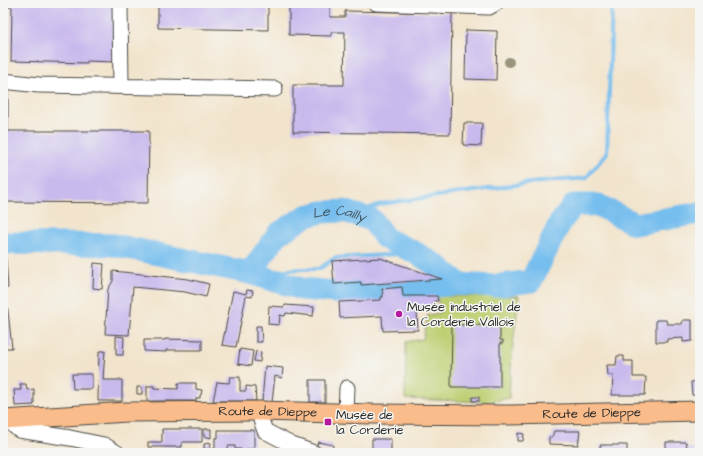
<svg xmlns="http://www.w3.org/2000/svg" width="703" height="456" viewBox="0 0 703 456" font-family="'Architects Daughter',sans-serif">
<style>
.green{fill:#bdcf72;stroke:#747d4e}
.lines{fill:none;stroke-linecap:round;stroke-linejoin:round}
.stream{stroke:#76beee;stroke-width:4}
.river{stroke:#76beee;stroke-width:23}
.building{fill:#c9baed}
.minor-casing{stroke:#494743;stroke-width:17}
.major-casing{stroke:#494743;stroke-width:21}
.minor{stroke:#fff;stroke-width:15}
.major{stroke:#f9bc8a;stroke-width:19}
.tree{fill:#99957d}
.poi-dot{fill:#b5179e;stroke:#f6f6f2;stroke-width:1.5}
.labels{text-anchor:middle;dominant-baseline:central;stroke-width:3;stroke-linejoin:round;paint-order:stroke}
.poi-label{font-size:13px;fill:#2b2b2b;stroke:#f6f6f2;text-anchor:start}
.street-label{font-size:13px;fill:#2b2b2b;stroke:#f6f6f2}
.water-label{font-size:14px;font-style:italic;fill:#425766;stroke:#f6f6f2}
</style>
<rect width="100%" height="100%" fill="#f6f6f2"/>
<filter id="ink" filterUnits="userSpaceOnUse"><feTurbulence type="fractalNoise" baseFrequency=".025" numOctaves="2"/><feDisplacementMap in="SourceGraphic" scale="8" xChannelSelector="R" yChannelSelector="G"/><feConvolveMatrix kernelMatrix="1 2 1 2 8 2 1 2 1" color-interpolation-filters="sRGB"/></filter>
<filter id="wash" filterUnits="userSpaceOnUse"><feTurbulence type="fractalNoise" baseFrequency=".012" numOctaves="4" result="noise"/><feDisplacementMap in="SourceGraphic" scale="16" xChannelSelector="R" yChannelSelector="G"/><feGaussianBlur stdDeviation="0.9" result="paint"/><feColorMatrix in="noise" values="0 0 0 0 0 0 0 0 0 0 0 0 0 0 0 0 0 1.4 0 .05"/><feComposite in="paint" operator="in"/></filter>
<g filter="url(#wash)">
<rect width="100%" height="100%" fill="#f2e4cc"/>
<path class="green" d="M437,296H519L512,353L509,398L489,402L405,399L406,342L423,339L428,315L440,313Z"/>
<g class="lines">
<path class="stream" d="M354,214L381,204L530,183L586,178L607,153L612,3
M250,273L302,269H319L335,258L416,253"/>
<g class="river">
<path id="s1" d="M3,243L114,245L250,273L278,234L306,216L323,212L344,211L372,220L385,238L416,253L439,267L459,284L495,286L531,281L560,223L574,205H598L635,224L700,213"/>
<path d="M250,273L302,289L347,293L459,284"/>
</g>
</g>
<g id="blocks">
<path class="building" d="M3,3H116L114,62L87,61V63L11,61L12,7H3Z
M158,3H268V30L158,28Z
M289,3H330V17H345V11L452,13L450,134L293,132V85H344L345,32H331V36L289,35Z
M466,30L497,31L496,80L465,79Z
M3,88H8V131H149L148,203L3,202Z
M464,123H482L481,146L463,145Z
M3,257L6,258L8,288L3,289Z
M380,258L442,279L361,285V282L334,284L332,261Z
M94,263L104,264L102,289L93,288Z
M113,271L188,279L209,284L206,297L185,292L133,287L129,335L105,334L108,289L113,281Z
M402,287L403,296H437L438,301H434L435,309L417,311L418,330L383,331L382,316L340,318L339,302L381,300V297H383L382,289Z
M247,290L253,291L252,297L246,296L236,347L222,345L233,291L246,294Z
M3,302H7L12,348H3V322H5V317L3,316Z
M285,305L314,307L313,316L286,313L285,316L280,315L279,325L268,324L269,306L284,307Z
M656,320H666L667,324H682L683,320H692V341L683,342V338L667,339V342H656Z
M452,325H500V340H503V343H500V387H451Z
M256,326H261L262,342H256Z
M116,336L124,337L123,355H116Z
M165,339L202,340V350H166V352L144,351V340H165Z
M240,349L253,351L251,366L238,364Z
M99,351H105L103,380H122V401H98Z
M256,351L261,352L260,362L254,361Z
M617,356H624V361H633V377H646L645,395H612L613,375H608L607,365H616Z
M265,366L283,368L282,378L275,376L272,402L262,401Z
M72,374H92V389H73Z
M230,377H240V391H246V386L255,387L256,401H213L217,382L229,383Z
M310,380H325V402H310Z
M700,381V395H692L691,382Z
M178,383H196V389L202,390L201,395H200V398H196V401H147V386H154V388L178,389Z
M20,384H26L27,390L34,389V405L15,406L14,390H21Z
M137,387H142V394H137Z
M472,397H479V401H472Z
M162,429H202V442H182V447H148V442H162Z
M204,429H211V438L204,436Z
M218,430H254V449H246V453H240L241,449H235V446H228V453H210V449H215V438H218Z
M554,431H580L578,445L549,444V437H552Z
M518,433L524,434L523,441H518Z
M372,439H391V452H372Z
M208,442L211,443L210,449H204V444H206Z
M318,442L333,445L332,451L316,449Z
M666,442H686L687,448H694V453H666Z
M600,445H627V453H598L600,451Z"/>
</g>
</g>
<g filter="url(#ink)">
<use href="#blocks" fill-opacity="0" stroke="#494743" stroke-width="1"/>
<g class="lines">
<g class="minor-casing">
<path id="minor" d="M120,3L121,86
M376,3L489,7L496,3
M3,81L39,85L275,89
M260,411L261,420L265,431L292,445L314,453
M346,413L347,388
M7,420L19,430L70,438L104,445L117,453"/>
</g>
<g class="major-casing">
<g id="major">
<path id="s2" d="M3,420L127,412L260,411L372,414L509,415L700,411"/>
</g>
</g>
<use href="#minor" class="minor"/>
<use href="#major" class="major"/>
</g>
<circle class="tree" cx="509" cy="62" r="5"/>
</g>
<g class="poi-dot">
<circle cx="399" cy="314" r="4"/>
<rect x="324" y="418" width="8" height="8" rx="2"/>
</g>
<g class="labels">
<g class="poi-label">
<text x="407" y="307">Musée industriel de<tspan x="407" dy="15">la Corderie Vallois</tspan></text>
<text x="336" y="415">Musée de<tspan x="336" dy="15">la Corderie</tspan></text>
</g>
<g class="street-label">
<text stroke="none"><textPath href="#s2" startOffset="265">Route de Dieppe</textPath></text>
<text stroke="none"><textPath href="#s2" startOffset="589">Route de Dieppe</textPath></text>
</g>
<g class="water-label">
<text stroke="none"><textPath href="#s1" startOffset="365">Le Cailly</textPath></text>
</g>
</g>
<rect width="703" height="456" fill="none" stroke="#f6f6f2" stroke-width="16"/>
</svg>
